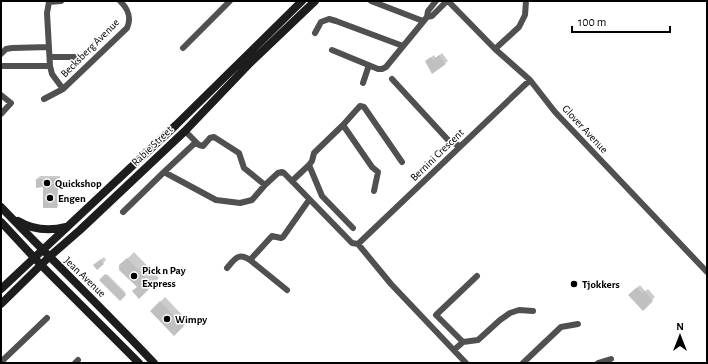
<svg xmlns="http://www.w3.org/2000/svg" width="708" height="364" viewBox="0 0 708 364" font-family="'Alegreya Sans',sans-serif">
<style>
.shadow{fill:#0003}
.building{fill:#c0c0c0}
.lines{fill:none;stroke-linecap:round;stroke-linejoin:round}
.minor{stroke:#505050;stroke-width:6}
.secondary{stroke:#1d1d1d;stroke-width:8}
.poi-dot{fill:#000;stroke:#fff;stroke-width:1.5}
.labels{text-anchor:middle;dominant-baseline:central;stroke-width:3;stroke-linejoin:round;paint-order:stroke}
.street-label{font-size:11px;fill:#000;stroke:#fff}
.poi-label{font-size:11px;font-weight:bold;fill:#000;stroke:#fff;text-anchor:start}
</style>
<rect width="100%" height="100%" fill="#fff"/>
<path class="shadow" d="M442,53L448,61L433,72L429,59L434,55L436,58Z
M40,176H60V184L58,185V206L57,207H44V186L37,187V179Z
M134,252L159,278L139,297L138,286L120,266Z
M104,257L106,260L97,269V263Z
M107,274L126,293L120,299L101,280Z
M640,285L645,291L648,289L655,297L643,309L630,295Z
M165,297L188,321L174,335L151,311Z"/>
<path class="building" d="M439,55L446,64L432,74L425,61L431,57L433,60Z
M57,178V208H43V187L36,188V179Z
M127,258L153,285L139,299L132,291L137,287L119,270V265Z
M101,259L104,264L97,270L93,265Z
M105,274L126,295L120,301L99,280Z
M637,287L642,293L644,291L653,301L643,311L628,295Z
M160,301L184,326L174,336L150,311Z"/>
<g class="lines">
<path class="minor" d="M61,1L49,2L47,13L50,66L52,74L63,89
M371,1L423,21
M448,1L495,49L530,80L555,112L707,272
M427,17L432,16L447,1
M315,33L321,22L329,19L336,21L403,46
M183,48L230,1
M495,49L519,27L525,15L526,1
M332,50L378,69H382L386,67L427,17L428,11L436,1
M1,54L6,49L12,48L49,47
M50,57H81
M1,66H50
M392,79L449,141L460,146
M363,83L369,65
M1,95L11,103L1,114
M44,99L63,89L127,28C132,17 128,9 120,1
M343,125L372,167L378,172L374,191
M185,131L199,145L203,146L210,138L214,137L239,153L244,168L265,185L278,173L282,172L284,173L352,243L358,244L391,284L466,363
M196,142L164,172L216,200L240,203L252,200L265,185
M309,165L322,196L353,228
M292,181L309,165L312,161L314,153L343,125L360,106L364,107L402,162
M123,212L164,172
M358,244L530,80
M250,260L287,290
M227,268C235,259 238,252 250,260L272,236L281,238L283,237L309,200
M463,342L436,315L477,276
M454,350L463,342L478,340L500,320L510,313L519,310L533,311
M1,362L47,318
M75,363L78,360
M523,363L561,327L578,324
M598,363L611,359"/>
<path class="secondary" d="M1,207C51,259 104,310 154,363
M18,221C33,230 50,231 66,227
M1,222L41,265L139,363
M1,289L176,125L302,1
M1,304L49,257L80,230L185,131L250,63L315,1"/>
</g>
<g class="poi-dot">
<circle cx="47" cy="183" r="4"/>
<circle cx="50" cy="198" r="4"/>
<circle cx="134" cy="276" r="4"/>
<circle cx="574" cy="284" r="4"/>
<circle cx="167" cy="319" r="4"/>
</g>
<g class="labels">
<g class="street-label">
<text transform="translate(90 48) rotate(-45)">Becksberg Avenue</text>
<text transform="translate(585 129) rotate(47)">Glover Avenue</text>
<text transform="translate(152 146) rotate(-44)">Rabie Street</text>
<text transform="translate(437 155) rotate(-44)">Bernini Crescent</text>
<text transform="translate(85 277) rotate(44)">Jean Avenue</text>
</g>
<g class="poi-label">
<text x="55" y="183">Quickshop</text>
<text x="58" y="198">Engen</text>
<text x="142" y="270">Pick n Pay<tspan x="142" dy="13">Express</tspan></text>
<text x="582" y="284">Tjokkers</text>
<text x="175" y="319">Wimpy</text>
</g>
</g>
<rect width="708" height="364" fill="none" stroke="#000000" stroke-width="4"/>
<g transform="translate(680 336)" stroke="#ffffff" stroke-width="3" paint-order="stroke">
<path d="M0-3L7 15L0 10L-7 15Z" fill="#000000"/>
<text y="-6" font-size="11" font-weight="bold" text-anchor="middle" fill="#000000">N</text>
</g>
<path d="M572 26v6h98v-6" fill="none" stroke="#000000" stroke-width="2"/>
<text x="578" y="26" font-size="12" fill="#000000" stroke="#ffffff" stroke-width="3" paint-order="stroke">100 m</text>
</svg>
